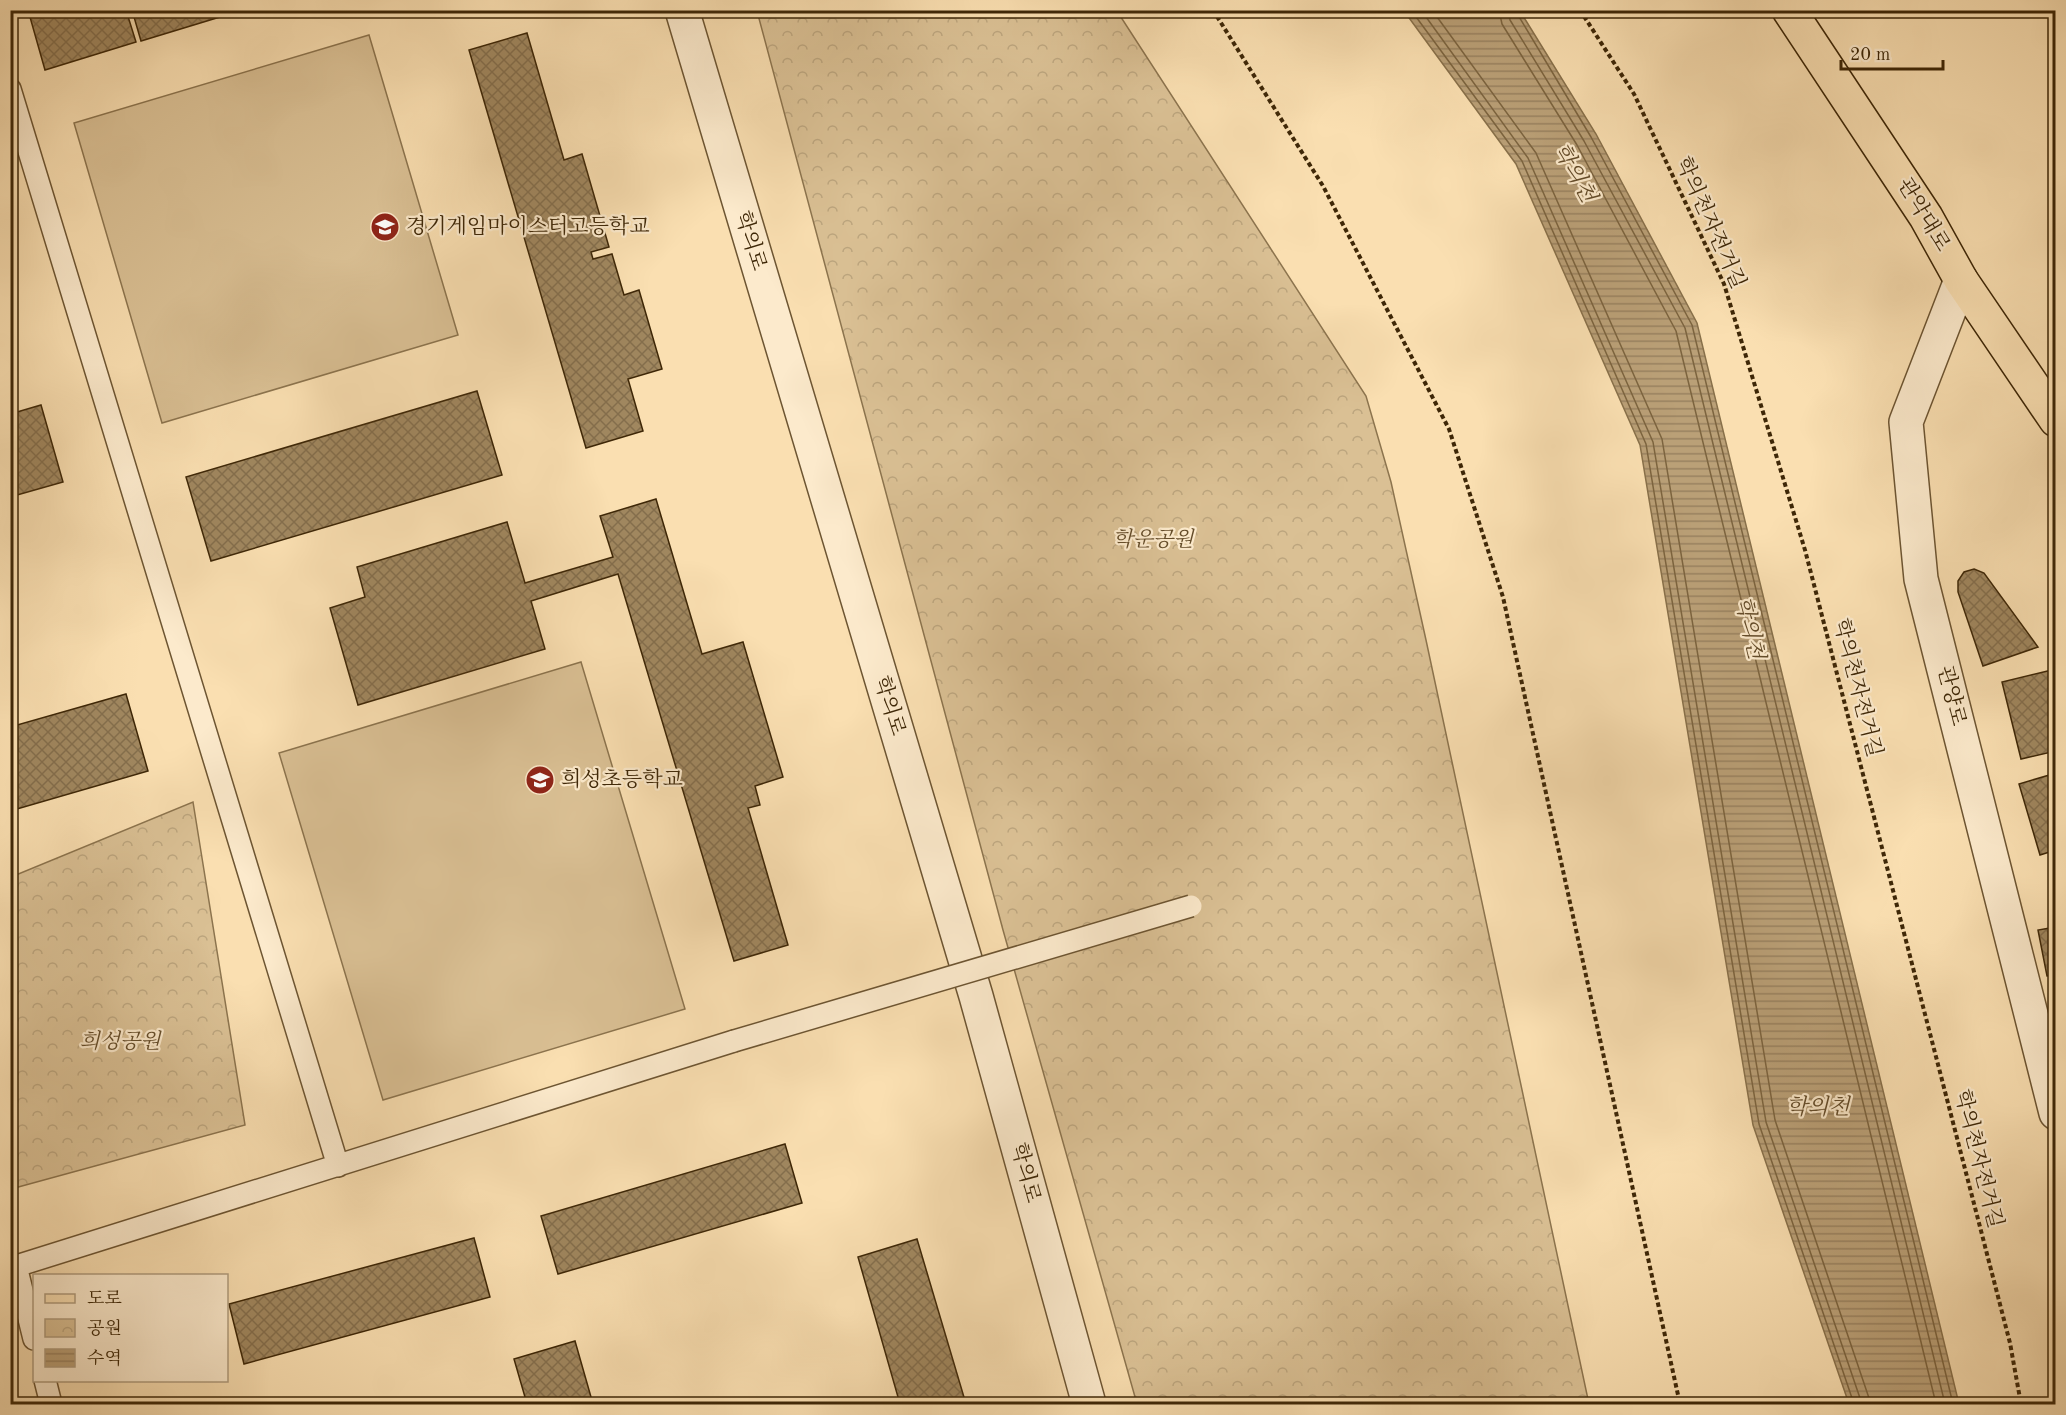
<svg xmlns="http://www.w3.org/2000/svg" width="2066" height="1415" viewBox="0 0 2066 1415" font-family="'Old Standard TT','Noto Serif KR',serif">
<style>
.green{fill:#dac094;stroke:#8c744e;stroke-width:1.5}
.park{fill:url(#park-crowns);stroke:#8c744e;stroke-width:1.5}
.water{fill:url(#water-rules);stroke:#88704a;stroke-width:1.5}
.lines{fill:none;stroke-linecap:round;stroke-linejoin:round}
.shore{stroke:#7c643f;stroke-width:1.5}
.building{fill:url(#building-cross-hatch);stroke:#3e2707;stroke-width:1.5}
.pedestrian-casing{stroke:#6d5532;stroke-width:24}
.tertiary-casing{stroke:#6d5532;stroke-width:36}
.primary-casing{stroke:#3e2707;stroke-width:36}
.path{stroke:#3e2707;stroke-width:4;stroke-dasharray:4.5 3;stroke-linecap:butt}
.pedestrian{stroke:#fceacc;stroke-width:21}
.tertiary{stroke:#fceacc;stroke-width:33}
.primary{stroke:#fadfb1;stroke-width:33}
.pedestrian-bridge-casing{stroke:#6d5532;stroke-width:24;stroke-linecap:butt}
.pedestrian-bridge{stroke:#fceacc;stroke-width:21}
.labels{text-anchor:middle;dominant-baseline:central;stroke-width:4.5;stroke-linejoin:round;paint-order:stroke}
.street-label{font-size:21px;fill:#3e2707;stroke:#fceacc}
.poi-label{font-size:21px;fill:#3e2707;stroke:#fceacc;text-anchor:start}
.park-label{font-size:21px;font-style:italic;fill:#654d2a;stroke:#fceacc}
.water-label{font-size:22px;font-style:italic;fill:#634b29;stroke:#fceacc}
</style>
<defs>
<pattern id="park-crowns" width="20" height="18" patternUnits="userSpaceOnUse" patternTransform="scale(1.5)"><rect width="20" height="18" fill="#dac094"/><path d="M2 6a3 3 0 1 1 6 0M12 15a3 3 0 1 1 6 0" fill="none" stroke="#bca57e"/></pattern>
<pattern id="water-rules" width="6" height="5" patternUnits="userSpaceOnUse" patternTransform="scale(1.5)"><rect width="6" height="5" fill="#baa077"/><path d="M0 2.5h6" fill="none" stroke="#998260"/></pattern>
<pattern id="building-cross-hatch" width="8" height="8" patternUnits="userSpaceOnUse" patternTransform="scale(1.5)"><rect width="8" height="8" fill="#a0875f"/><path d="M0 0l8 8M0 8l8-8" fill="none" stroke="#846e4c"/></pattern>
</defs>
<rect width="100%" height="100%" fill="#fadfb1"/>
<filter id="stains"><feTurbulence type="fractalNoise" baseFrequency=".00333" numOctaves="4"/><feColorMatrix values="0 0 0 0 .2 0 0 0 0 .09 0 0 0 0 .02 0 0 0 .5 -.17"/></filter>
<radialGradient id="worn" r=".72"><stop offset=".6" stop-color="#630" stop-opacity="0"/><stop offset="1" stop-color="#630" stop-opacity=".3"/></radialGradient>
<path class="green" d="M369,35L458,335L162,423L74,123Z
M581,662L685,1009L383,1100L279,753Z"/>
<path class="park" d="M757,11H1117L1366,396L1391,482L1426,640L1589,1404H1137L1003,930Z
M193,802L245,1125L11,1189V877Z"/>
<path class="water" d="M1404,11H1520L1596,134L1697,323L1959,1404H1849L1753,1125L1640,445L1516,164Z"/>
<g class="lines">
<path class="shore" d="M1411,10L1522,161L1646,444L1759,1124L1854,1404
M1421,10L1528,158L1653,442L1766,1122L1862,1404
M1432,10L1536,153L1662,439L1775,1120L1871,1404
M1499,10L1502,24L1577,145L1676,331L1936,1404
M1508,10L1510,20L1584,141L1685,328L1945,1404
M1515,10L1591,137L1692,325L1953,1404"/>
</g>
<path class="building" d="M28,10H126L136,42L45,70Z
M132,10H243L141,41Z
M527,33L564,160L582,154L609,247L591,252L593,259L612,254L624,295L639,290L662,369L628,379L643,431L586,448L469,50Z
M477,391L502,475L211,561L186,477Z
M41,405L63,482L10,497V414Z
M656,499L702,654L743,642L783,777L755,786L760,805L748,808L788,945L734,961L618,574L531,601L545,649L358,705L330,608L365,597L357,567L507,522L525,583L613,557L600,516Z
M1974,569L1984,573L2038,647L1983,666L1958,592V581L1964,572Z
M2056,669V751L2021,759L2002,682Z
M126,694L148,771L10,811V727Z
M2056,773V850L2040,855L2019,784Z
M2056,927V975L2047,976L2038,930Z
M785,1144L802,1203L558,1274L541,1216Z
M474,1238L490,1297L244,1364L229,1304Z
M917,1239L966,1404H900L858,1257Z
M575,1341L593,1404H527L514,1359Z"/>
<g class="lines">
<g class="pedestrian-casing">
<path id="pedestrian" d="M10,89L338,1166
M16,1266L34,1339
M10,1268L734,1041
M45,1380L51,1404"/>
</g>
<g class="tertiary-casing">
<path id="tertiary" d="M682,10L976,996L1089,1404
M1961,280L1906,422L1921,579L2056,1113"/>
</g>
<g class="primary-casing">
<path id="primary" d="M1789,10L1926,217L1961,280L2056,420"/>
</g>
<path class="path" d="M1213,10L1323,186L1449,429L1503,597L1680,1404
M1580,10L1634,94L1724,284L1805,550L2010,1343L2021,1404"/>
<use href="#pedestrian" class="pedestrian"/>
<use href="#tertiary" class="tertiary"/>
<use href="#primary" class="primary"/>
<g class="pedestrian-bridge-casing">
<path id="pedestrian-bridge" d="M734,1041L1191,906"/>
</g>
<use href="#pedestrian-bridge" class="pedestrian-bridge"/>
</g>
<defs>
<g id="school-disc" transform="scale(1.5)"><circle r="9.5" fill="#8f2418" stroke="#fceacc"/><path d="M0-5L7-2L0 1L-7-2ZM-4 1L0 2.5L4 1V4Q0 6-4 4Z" fill="#fff"/></g>
</defs>
<g fill-rule="evenodd">
<use href="#school-disc" x="385" y="227"/>
<use href="#school-disc" x="540" y="780"/>
</g>
<g class="labels">
<g class="street-label">
<text transform="translate(1923 215) rotate(59)">관악대로</text>
<text transform="translate(1710 223) rotate(66)">학의천자전거길</text>
<text transform="translate(750 241) rotate(73)">학의로</text>
<text transform="translate(1857 688) rotate(76)">학의천자전거길</text>
<text transform="translate(1951 696) rotate(76)">관양로</text>
<text transform="translate(889 706) rotate(73)">학의로</text>
<text transform="translate(1978 1159) rotate(76)">학의천자전거길</text>
<text transform="translate(1025 1173) rotate(75)">학의로</text>
</g>
<g class="poi-label">
<text x="406" y="227">경기게임마이스터고등학교</text>
<text x="561" y="780">희성초등학교</text>
</g>
<g class="park-label">
<text x="1153" y="540">학운공원</text>
<text x="120" y="1042">희성공원</text>
</g>
<g class="water-label">
<text transform="translate(1574 173) rotate(61)">학의천</text>
<text transform="translate(1749 628) rotate(77)">학의천</text>
<text x="1818" y="1108">학의천</text>
</g>
</g>
<rect width="2066" height="1415" fill="none" stroke="#fadfb1" stroke-width="36"/>
<rect x="12" y="12" width="2042" height="1391" fill="none" stroke="#3e2707" stroke-width="3"/>
<rect x="18" y="18" width="2030" height="1379" fill="none" stroke="#3e2707" stroke-width="1.5"/>
<rect x="33" y="1274" width="195" height="108" fill="#fceacc" stroke="#b09c7d" stroke-width="1.5"/>
<rect x="45" y="1294" width="30" height="9" fill="#fadfb1" stroke="#b09c7d" stroke-width="1.5"/>
<text x="87" y="1304" font-size="18" fill="#3e2707">도로</text>
<rect x="45" y="1319" width="30" height="18" fill="url(#park-crowns)" stroke="#b09c7d" stroke-width="1.5"/>
<text x="87" y="1334" font-size="18" fill="#3e2707">공원</text>
<rect x="45" y="1349" width="30" height="18" fill="url(#water-rules)" stroke="#b09c7d" stroke-width="1.5"/>
<text x="87" y="1364" font-size="18" fill="#3e2707">수역</text>
<path d="M1841 60v9h102v-9" fill="none" stroke="#3e2707" stroke-width="3"/>
<text x="1850" y="60" font-size="18" fill="#3e2707" stroke="#fceacc" stroke-width="4.5" paint-order="stroke">20 m</text>
<rect width="100%" height="100%" filter="url(#stains)"/>
<rect width="100%" height="100%" fill="url(#worn)"/>
</svg>
